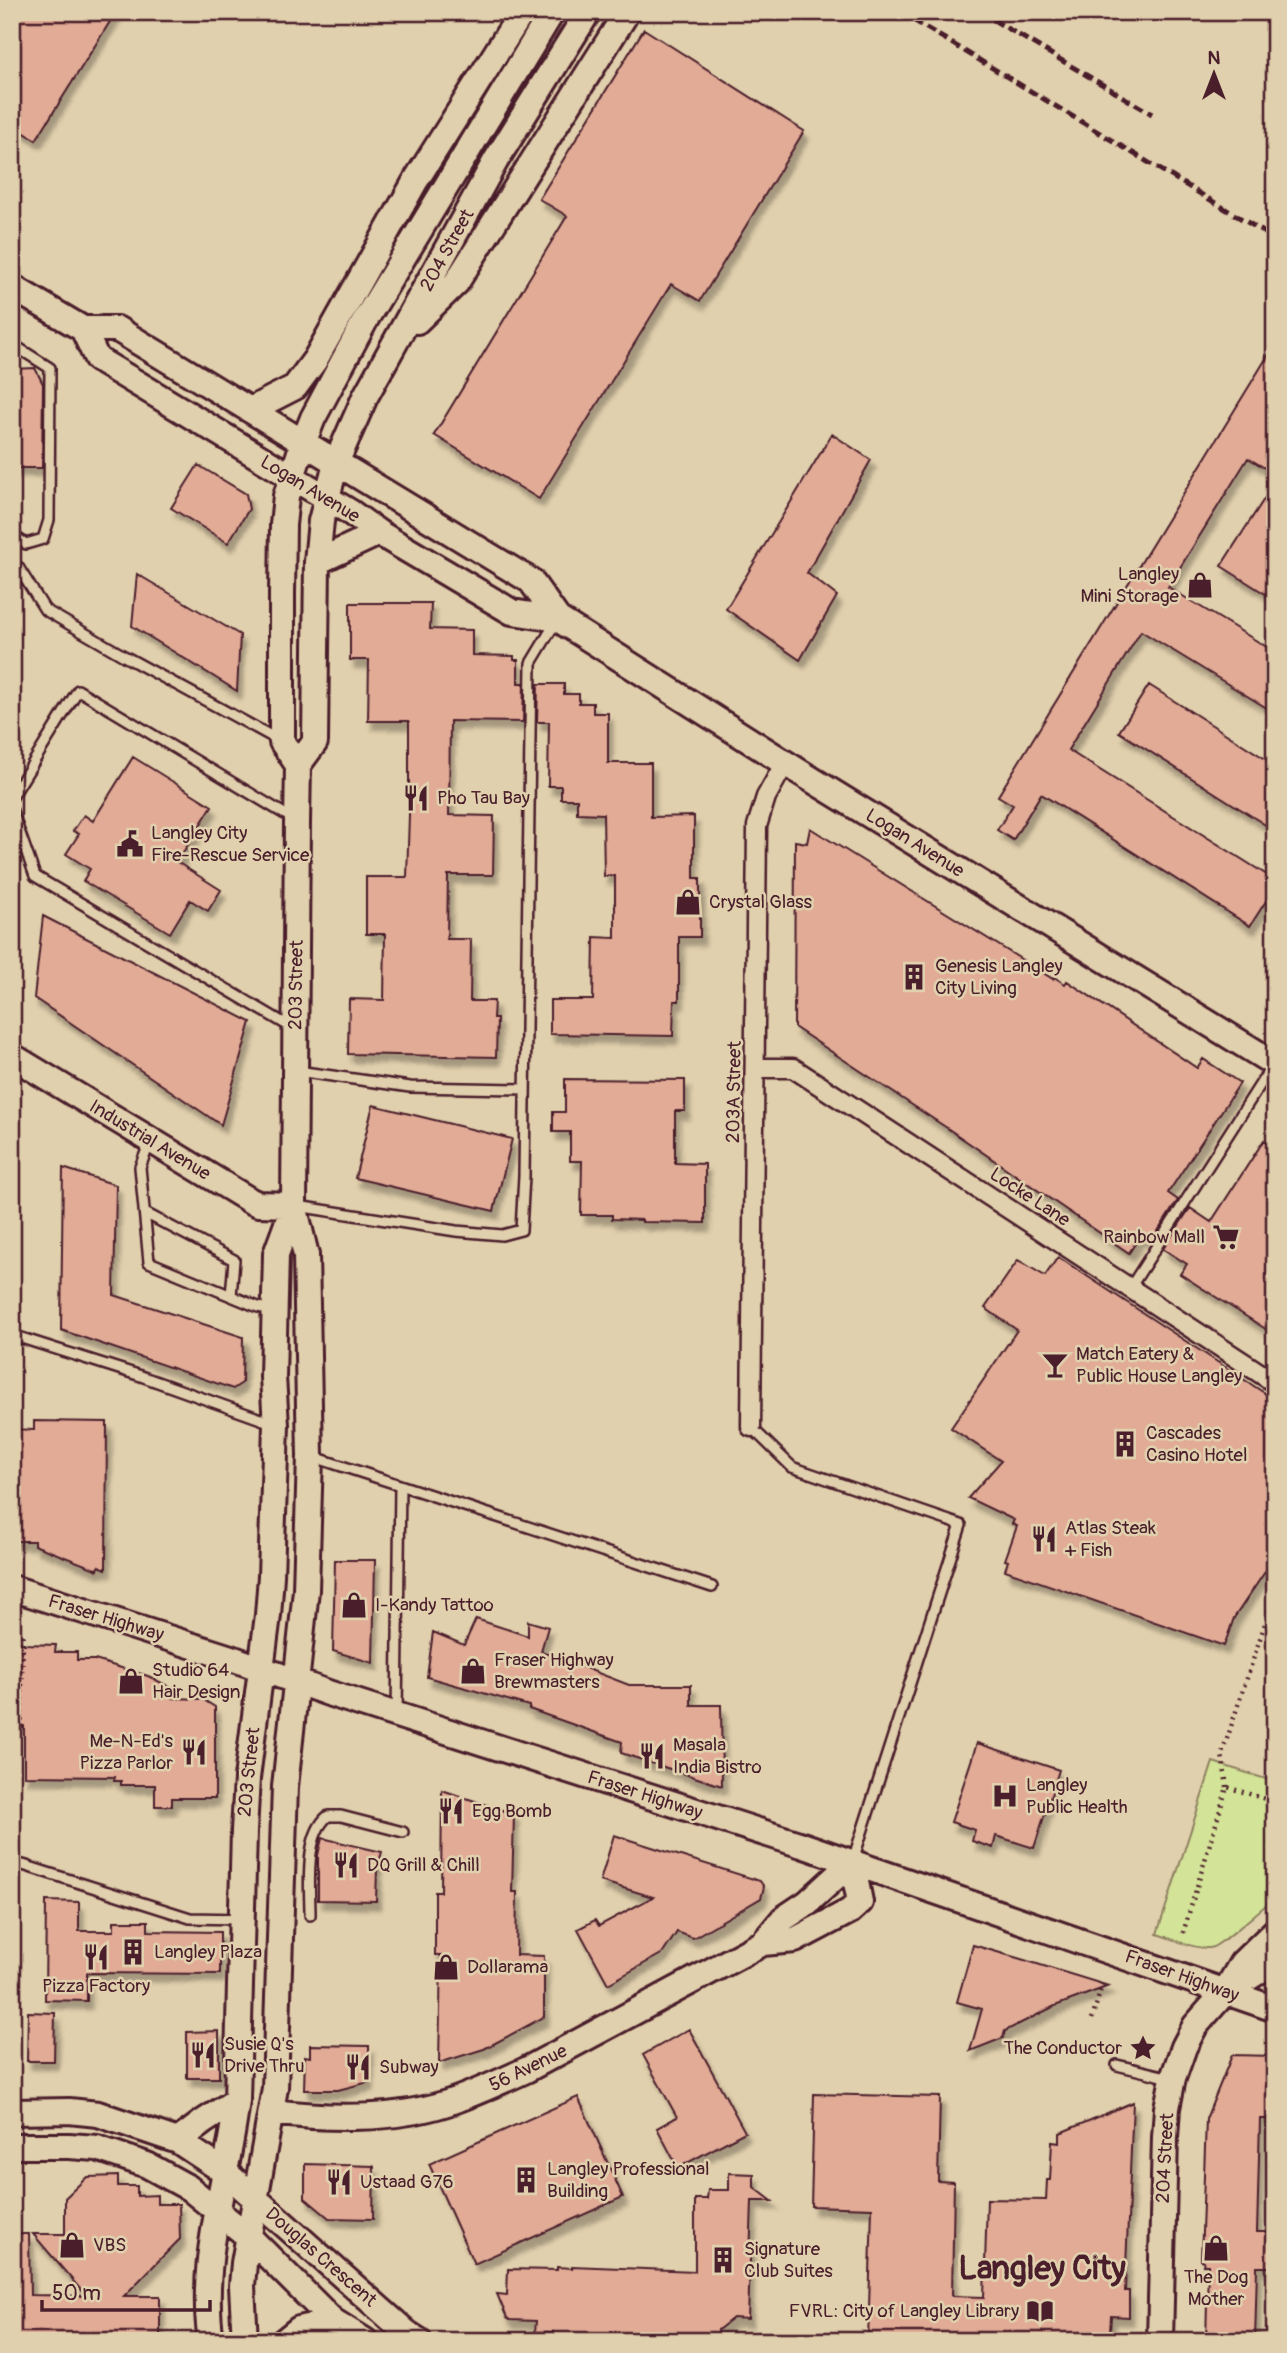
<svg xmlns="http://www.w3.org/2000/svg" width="1287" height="2353" viewBox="0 0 1287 2353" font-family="Pangolin,sans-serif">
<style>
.green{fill:#d3e397;stroke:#8e8161;stroke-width:2}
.building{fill:#e1ab96;stroke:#4a1f2b;stroke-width:2;filter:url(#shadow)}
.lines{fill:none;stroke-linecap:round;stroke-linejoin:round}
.lane-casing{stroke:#4a1f2b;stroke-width:14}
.street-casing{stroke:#4a1f2b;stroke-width:23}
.secondary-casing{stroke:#4a1f2b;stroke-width:30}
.path{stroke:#4a1f2b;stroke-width:4.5;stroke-dasharray:2 5;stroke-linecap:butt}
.lane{stroke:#e1d0ad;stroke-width:9}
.street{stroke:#e1d0ad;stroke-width:18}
.secondary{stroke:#e1d0ad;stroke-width:24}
.rail{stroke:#4a1f2b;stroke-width:5;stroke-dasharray:10 5;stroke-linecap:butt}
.labels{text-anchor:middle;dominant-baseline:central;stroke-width:5;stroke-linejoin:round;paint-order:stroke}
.street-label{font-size:19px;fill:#4a1f2b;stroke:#e1d0ad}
.poi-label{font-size:19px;fill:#4a1f2b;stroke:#e1d0ad;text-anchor:start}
.town-label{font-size:33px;font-weight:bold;fill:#4a1f2b;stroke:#e1d0ad}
</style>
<defs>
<filter id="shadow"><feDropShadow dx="4.5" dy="8" stdDeviation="2" flood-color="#0004"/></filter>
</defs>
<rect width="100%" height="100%" fill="#e1d0ad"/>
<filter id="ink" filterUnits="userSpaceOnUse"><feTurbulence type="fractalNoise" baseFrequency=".0143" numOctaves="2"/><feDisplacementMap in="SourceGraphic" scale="14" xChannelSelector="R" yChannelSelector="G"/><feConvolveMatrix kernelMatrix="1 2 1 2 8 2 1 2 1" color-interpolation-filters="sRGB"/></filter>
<g filter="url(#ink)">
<path class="green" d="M1213,1762L1275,1782V1898C1262,1907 1220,1947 1210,1948C1194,1949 1173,1939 1157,1934Z"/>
<path class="building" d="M12,12H116L36,140L12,125Z
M644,29L804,131L700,301L671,284L539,499L434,435L567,216L539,199Z
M1275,344V474L1248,458L1168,587L1275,652V713L1141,631L1068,750L1275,880V887L1250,926L1041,794L1013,840L997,830L1013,805L998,796Z
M35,368L43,384L42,468H12V369Z
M832,434L871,460L807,573L837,596L800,660L726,609Z
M198,465L246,494L249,509L228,543L171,508Z
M1275,482V600L1221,566Z
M137,574L240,635L237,691L132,626Z
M350,603H431L430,629L472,630V655L514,656V660H518V683H524L523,722L450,721L449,815L494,816L493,875H448L447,939H471L470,1001H494L493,1018H497L496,1057L348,1054L349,999L384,1000L385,934H366V877H407L409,815V721H368L369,660H350Z
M538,684H564V694H579V703H593V713H608V763H651V817L694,816V878H700V937H679V1001H674L673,1036L550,1034V1000H593L594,937L615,938V876H604L603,814L577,813V799H561V786H548L549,722H537Z
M1149,685L1275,765V831L1119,732Z
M133,757L212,806L177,862L221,890L208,911L190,900L170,933L83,881L90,869L66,854L79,834L73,831L84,815L93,821Z
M810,828L1053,979L1054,977L1065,984L1067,981L1197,1068L1203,1059L1240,1083L1168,1193L1178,1200L1151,1242L1140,1236L1129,1253L947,1128L794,1027L795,841L807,843Z
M43,916L251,1022L221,1125L34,998Z
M565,1079L685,1080V1111H675V1163L705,1164V1223L642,1222V1220L612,1219V1215H581L582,1161H570V1132H553V1112H565Z
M373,1105L512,1139L494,1211L355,1178Z
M1264,1140L1275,1148V1335L1180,1274L1187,1264L1163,1249L1190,1208L1211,1222Z
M63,1168L116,1185L114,1295L243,1337L242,1383L233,1389L61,1330Z
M1058,1257L1275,1400V1557L1234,1618L1224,1646L1005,1570L1008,1561L1005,1560L1017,1526L1012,1524L1014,1520L968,1498L1001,1461L951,1428L1017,1330L985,1308L1018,1260L1045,1276Z
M34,1421L107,1422L106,1569L99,1566L98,1570L34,1545V1541H12V1429L34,1430Z
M335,1560H375L373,1663L333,1651Z
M476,1619L528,1636V1621L548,1627L541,1651L629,1685H691V1705H721L722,1786L621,1753L622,1742L529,1709V1706L427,1677L433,1632L464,1645Z
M12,1638L24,1644L56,1645L55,1652H77V1660H95L148,1676L172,1688V1698L202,1699L215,1707V1798H172V1806H155V1785H121V1781H114L115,1777L24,1776V1726H12Z
M977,1743L1059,1770L1034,1848L996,1836L993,1848L972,1841L975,1830L951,1822Z
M442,1790L514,1814L512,1892H517L516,1955L544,1956V2017L484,2049L439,2063L441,1955H435V1892H441Z
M614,1835L760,1881L764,1887L761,1898L693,1938L677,1932L663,1953L608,1984L578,1929L595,1920L599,1926L653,1897L600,1881Z
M322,1838L382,1852L377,1869L376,1901L318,1900V1855Z
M46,1901L79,1902V1931H114V1921H148V1931L220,1932V1974L87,1973V2001L45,2000Z
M973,1945L1021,1959L1109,1986L1055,2006L1005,2031L1003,2038L970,2051L982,2009L957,2002Z
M28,2012L55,2013L54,2061H27Z
M689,2029L745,2132L678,2168L657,2128L677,2117L643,2055Z
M219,2031V2078H187V2032Z
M310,2045L369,2046V2082L338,2090H304L305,2056L310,2057Z
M1232,2055L1275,2056V2119H1260L1257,2232H1270L1269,2248H1275L1273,2267H1257L1255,2341H1206L1208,2265H1203L1204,2261L1201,2260L1206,2119Z
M814,2094L940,2097L938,2181L954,2182L952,2296L984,2297L987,2199L1046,2200L1047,2180H1050L1052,2142L1060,2143V2133L1133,2102L1125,2291H1129V2317L1111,2316L1110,2332L1044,2341H868L872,2208L811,2206Z
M578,2097L623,2197L474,2264L429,2164Z
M305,2164L374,2166L373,2219L329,2218L305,2198Z
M729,2173L754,2174V2187L772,2201H752L748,2319L733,2318L718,2330V2341H626L604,2338H553V2332H535L536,2321L510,2320L507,2318L497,2294L507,2295L508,2269L557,2270V2267L572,2268V2266L695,2271V2199H707L708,2190H729Z
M118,2176V2186H137V2196L157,2195V2204H179L180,2239L124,2296H160V2341H12V2234H29L30,2295L86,2296L33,2234H65V2198L87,2177Z"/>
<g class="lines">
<g class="lane-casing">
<path id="lane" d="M12,344L50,368L49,520L43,539L26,544L12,535
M12,563L18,567L45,610L124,656L280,741
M12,797L78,690L293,819
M12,811L35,876L294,1029
M297,1071L410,1087L525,1089
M150,1142L140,1167L149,1262L258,1307L273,1310
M297,1206L456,1231L502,1235L521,1230L524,1176L531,663L557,620
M145,1213L234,1260L231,1296
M1130,1288L1272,1066
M12,1335L138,1375L272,1423
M751,1427L792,1467L961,1525L853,1860
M311,1456L712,1587
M397,1714L400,1485
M12,1865H23L190,1918L240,1919
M310,1915C310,1886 304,1836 328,1816H341L403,1832
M1117,2065L1171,2078"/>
</g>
<g class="street-casing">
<path id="street" d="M756,1068H793L1275,1383
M751,1427L757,826L766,797L785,763"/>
</g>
<g class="secondary-casing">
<path id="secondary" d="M12,287L83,329H117L531,581L558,619L785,763L1275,1064
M417,321L456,283L627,12
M83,329L97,359L350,512L379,533L512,612L558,619
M250,410L295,387L315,360L416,180L522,12
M317,562L379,533
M298,765L282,742V594L283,525L286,496L303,443L313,418L367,317L552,12
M12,1056L251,1201L258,1204L294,1205
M12,1588L237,1660L331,1694L802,1845L1275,2009
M763,1943L783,1919L807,1903L852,1862
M1229,1990L1259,1971L1275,1958
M12,2112L69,2111L98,2114L178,2141L225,2172L408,2334L419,2341
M272,2112C329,2119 391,2121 447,2103C474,2094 500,2082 526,2070L763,1943L795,1940L850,1911L860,1902L852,1862
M178,2141L203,2122L237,2100
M12,2146H69L97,2148L147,2165L189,2188L249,2237L333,2321L365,2341
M211,2341C198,2259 228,2180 237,2100L244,1831L247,1778L268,1615L271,1576L276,1425L273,1377L276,1254L294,1205
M245,2341L242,2286L244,2263L275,2088L285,1787L306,1590L310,1456L306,1255L294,1205L297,822L298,765L315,742L317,562L321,521L336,463L365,397L496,160L588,12
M284,2341L299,2329L333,2321
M1160,2341L1165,2137L1167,2108L1173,2078L1184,2047L1195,2026L1225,1992L1242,1963L1275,1931"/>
</g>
<path class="path" d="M12,1734L21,1733L23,1631
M1227,1787L1222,1754L1275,1593
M1183,1933L1227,1787L1275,1802
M1092,2019L1103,1982"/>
<use href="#lane" class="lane"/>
<use href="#street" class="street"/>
<use href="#secondary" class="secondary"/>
<path class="rail" d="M900,12L1275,239
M980,12L1152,114"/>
</g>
</g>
<defs>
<g id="shop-bare" transform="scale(2.1)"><path d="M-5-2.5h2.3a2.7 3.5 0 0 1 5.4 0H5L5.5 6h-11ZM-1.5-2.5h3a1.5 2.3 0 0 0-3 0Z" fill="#4a1f2b" stroke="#e1d0ad" stroke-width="2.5" paint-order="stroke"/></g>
<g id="restaurant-bare" transform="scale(2.1)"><path d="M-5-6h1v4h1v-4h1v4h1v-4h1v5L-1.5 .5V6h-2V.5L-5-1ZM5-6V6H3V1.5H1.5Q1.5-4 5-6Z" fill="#4a1f2b" stroke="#e1d0ad" stroke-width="2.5" paint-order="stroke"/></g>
<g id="civic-bare" transform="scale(2.1)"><path d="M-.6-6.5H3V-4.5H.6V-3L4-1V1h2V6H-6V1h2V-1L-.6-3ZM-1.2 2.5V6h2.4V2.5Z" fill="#4a1f2b" stroke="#e1d0ad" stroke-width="2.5" paint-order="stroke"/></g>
<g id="building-bare" transform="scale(2.1)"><path d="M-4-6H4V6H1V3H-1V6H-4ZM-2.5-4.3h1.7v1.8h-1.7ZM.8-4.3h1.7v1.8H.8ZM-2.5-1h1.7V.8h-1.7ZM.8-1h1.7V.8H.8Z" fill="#4a1f2b" stroke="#e1d0ad" stroke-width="2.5" paint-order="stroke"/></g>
<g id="supermarket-bare" transform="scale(2.1)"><path d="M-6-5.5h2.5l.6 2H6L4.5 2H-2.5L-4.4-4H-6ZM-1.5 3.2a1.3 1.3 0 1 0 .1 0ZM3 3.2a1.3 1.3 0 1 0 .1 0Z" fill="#4a1f2b" stroke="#e1d0ad" stroke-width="2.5" paint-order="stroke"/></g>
<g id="bar-bare" transform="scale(2.1)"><path d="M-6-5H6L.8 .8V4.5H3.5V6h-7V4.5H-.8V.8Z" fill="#4a1f2b" stroke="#e1d0ad" stroke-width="2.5" paint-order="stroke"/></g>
<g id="hospital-bare" transform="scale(2.1)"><path d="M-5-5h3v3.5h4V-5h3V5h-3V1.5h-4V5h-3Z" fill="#4a1f2b" stroke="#e1d0ad" stroke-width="2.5" paint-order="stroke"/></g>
<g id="sight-bare" transform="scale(2.1)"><path d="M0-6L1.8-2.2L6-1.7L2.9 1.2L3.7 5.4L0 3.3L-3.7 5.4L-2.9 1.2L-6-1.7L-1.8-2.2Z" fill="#4a1f2b" stroke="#e1d0ad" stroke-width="2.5" paint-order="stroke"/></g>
<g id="library-bare" transform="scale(2.1)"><path d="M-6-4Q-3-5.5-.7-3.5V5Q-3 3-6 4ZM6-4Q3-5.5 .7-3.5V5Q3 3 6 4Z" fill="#4a1f2b" stroke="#e1d0ad" stroke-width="2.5" paint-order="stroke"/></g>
</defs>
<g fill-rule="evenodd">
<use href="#shop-bare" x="1200" y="585"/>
<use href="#restaurant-bare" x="416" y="798"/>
<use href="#civic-bare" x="130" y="844"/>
<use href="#shop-bare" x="688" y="902"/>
<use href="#building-bare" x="914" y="977"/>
<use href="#supermarket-bare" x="1226" y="1237"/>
<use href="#bar-bare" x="1055" y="1365"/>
<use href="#building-bare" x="1125" y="1444"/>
<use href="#restaurant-bare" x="1044" y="1539"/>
<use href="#shop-bare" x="354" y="1605"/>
<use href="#shop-bare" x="473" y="1671"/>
<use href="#shop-bare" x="131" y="1681"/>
<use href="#restaurant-bare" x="194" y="1752"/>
<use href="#restaurant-bare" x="652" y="1756"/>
<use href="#hospital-bare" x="1005" y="1796"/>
<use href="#restaurant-bare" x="451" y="1811"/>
<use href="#restaurant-bare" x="346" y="1865"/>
<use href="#building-bare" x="133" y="1952"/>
<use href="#restaurant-bare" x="96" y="1957"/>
<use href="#shop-bare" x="446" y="1967"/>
<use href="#sight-bare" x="1143" y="2048"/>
<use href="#restaurant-bare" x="203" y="2055"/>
<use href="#restaurant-bare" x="358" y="2067"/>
<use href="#building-bare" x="526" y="2180"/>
<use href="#restaurant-bare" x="339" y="2182"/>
<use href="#shop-bare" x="72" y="2245"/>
<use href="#shop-bare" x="1216" y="2248"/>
<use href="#building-bare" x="723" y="2260"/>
<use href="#library-bare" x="1040" y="2311"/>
</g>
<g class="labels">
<g class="street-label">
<text transform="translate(447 250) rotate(-61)">204 Street</text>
<text transform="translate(310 489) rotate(31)">Logan Avenue</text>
<text transform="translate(915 843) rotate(32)">Logan Avenue</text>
<text transform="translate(296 985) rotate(-89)">203 Street</text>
<text transform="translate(734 1092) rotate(-89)">203A Street</text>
<text transform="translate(150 1140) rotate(31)">Industrial Avenue</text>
<text transform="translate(1030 1197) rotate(33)">Locke Lane</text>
<text transform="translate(106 1618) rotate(17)">Fraser Highway</text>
<text transform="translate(249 1772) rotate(-84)">203 Street</text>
<text transform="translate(645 1795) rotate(18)">Fraser Highway</text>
<text transform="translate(1182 1976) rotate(20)">Fraser Highway</text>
<text transform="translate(528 2068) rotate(-26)">56 Avenue</text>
<text transform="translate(1165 2158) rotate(-87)">204 Street</text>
<text transform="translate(321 2257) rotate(41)">Douglas Crescent</text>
</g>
<g class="poi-label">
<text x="1179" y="574" text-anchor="end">Langley<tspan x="1179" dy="22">Mini Storage</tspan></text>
<text x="437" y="798">Pho Tau Bay</text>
<text x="151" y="833">Langley City<tspan x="151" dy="22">Fire-Rescue Service</tspan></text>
<text x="709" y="902">Crystal Glass</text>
<text x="935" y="966">Genesis Langley<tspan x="935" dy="22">City Living</tspan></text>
<text x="1205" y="1237" text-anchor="end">Rainbow Mall</text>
<text x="1076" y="1354">Match Eatery &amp;<tspan x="1076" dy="22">Public House Langley</tspan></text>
<text x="1146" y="1433">Cascades<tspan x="1146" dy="22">Casino Hotel</tspan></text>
<text x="1065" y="1528">Atlas Steak<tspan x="1065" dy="22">+ Fish</tspan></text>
<text x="375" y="1605">I-Kandy Tattoo</text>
<text x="494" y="1660">Fraser Highway<tspan x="494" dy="22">Brewmasters</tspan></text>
<text x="152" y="1670">Studio 64<tspan x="152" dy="22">Hair Design</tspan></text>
<text x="173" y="1741" text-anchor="end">Me-N-Ed's<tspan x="173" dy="22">Pizza Parlor</tspan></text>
<text x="673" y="1745">Masala<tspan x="673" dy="22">India Bistro</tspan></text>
<text x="1026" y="1785">Langley<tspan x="1026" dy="22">Public Health</tspan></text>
<text x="472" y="1811">Egg Bomb</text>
<text x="367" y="1865">DQ Grill &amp; Chill</text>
<text x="154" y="1952">Langley Plaza</text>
<text x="467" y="1967">Dollarama</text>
<text x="96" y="1986" text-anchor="middle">Pizza Factory</text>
<text x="224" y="2044">Susie Q's<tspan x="224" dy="22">Drive Thru</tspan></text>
<text x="1122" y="2048" text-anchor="end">The Conductor</text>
<text x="379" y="2067">Subway</text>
<text x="547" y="2169">Langley Professional<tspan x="547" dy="22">Building</tspan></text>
<text x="360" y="2182">Ustaad G76</text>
<text x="93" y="2245">VBS</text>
<text x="744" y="2249">Signature<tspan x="744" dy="22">Club Suites</tspan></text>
<text x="1216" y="2277" text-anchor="middle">The Dog<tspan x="1216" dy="22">Mother</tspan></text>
<text x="1019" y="2311" text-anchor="end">FVRL: City of Langley Library</text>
</g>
<g class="town-label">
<text x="1042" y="2268">Langley City</text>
</g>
</g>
<rect width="1287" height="2353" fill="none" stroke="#e1d0ad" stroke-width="42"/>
<rect x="21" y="21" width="1245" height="2311" fill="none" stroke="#4a1f2b" stroke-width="2.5" filter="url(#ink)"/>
<g transform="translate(1214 74)" stroke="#e1d0ad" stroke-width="5" paint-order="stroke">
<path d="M0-5L12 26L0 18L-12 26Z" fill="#4a1f2b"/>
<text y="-10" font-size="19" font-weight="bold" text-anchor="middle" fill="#4a1f2b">N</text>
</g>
<path d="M42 2300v10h168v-10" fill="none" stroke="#4a1f2b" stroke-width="3.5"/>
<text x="52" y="2300" font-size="21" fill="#4a1f2b" stroke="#e1d0ad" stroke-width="5" paint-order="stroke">50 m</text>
</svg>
